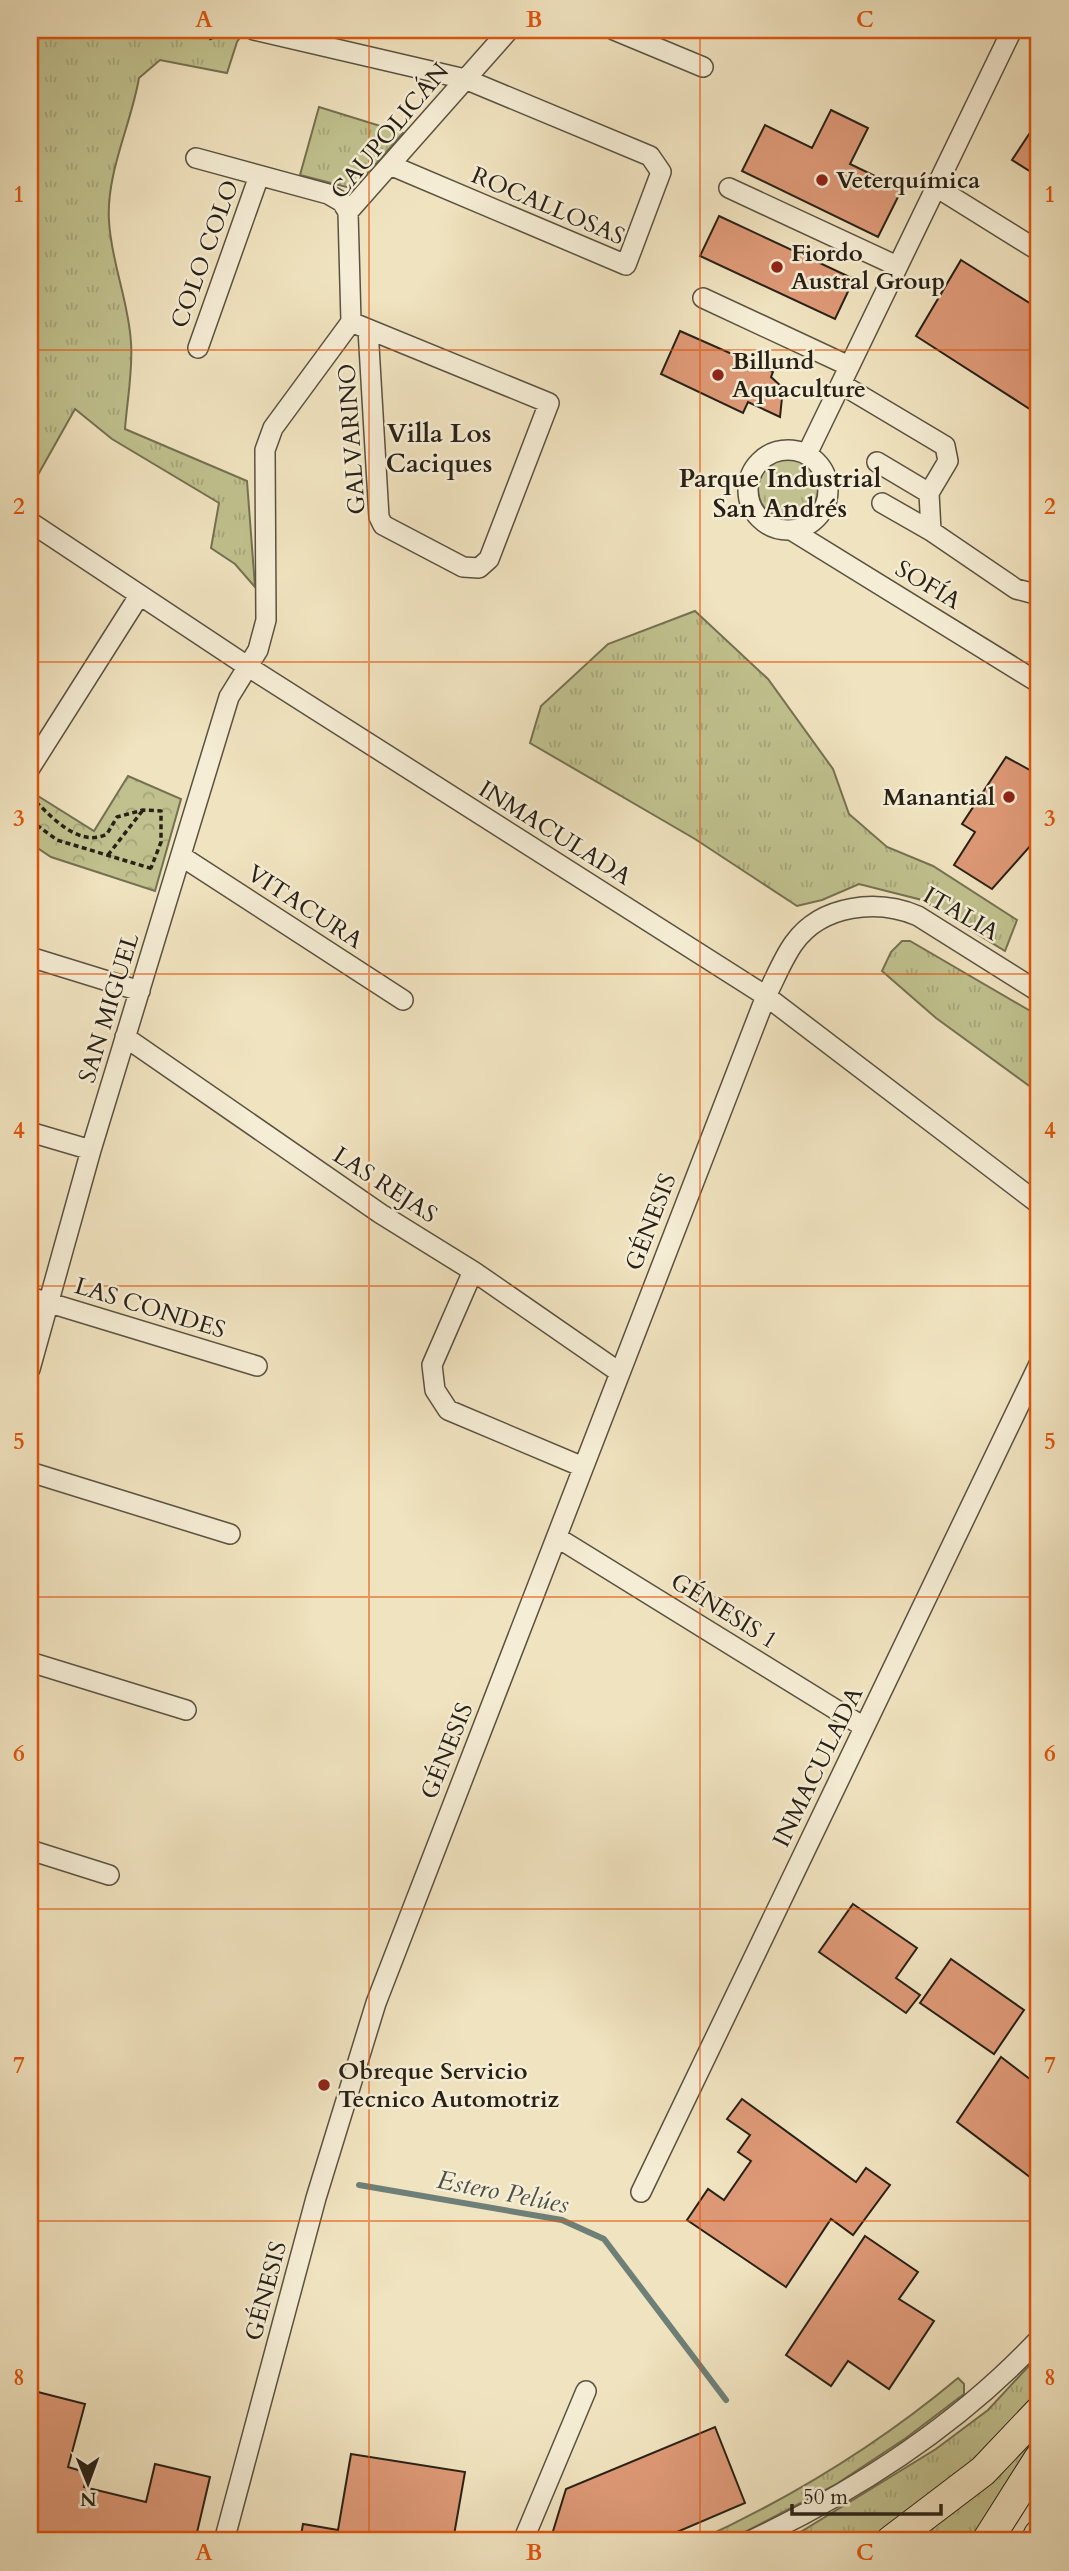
<svg xmlns="http://www.w3.org/2000/svg" width="1069" height="2571" viewBox="0 0 1069 2571" font-family="Cardo,serif">
<style>
.grass{fill:url(#grass-tufts);stroke:#747152;stroke-width:2}
.park{fill:url(#park-crowns);stroke:#747152;stroke-width:2}
.lines{fill:none;stroke-linecap:round;stroke-linejoin:round}
.stream{stroke:#6d7f77;stroke-width:6}
.building{fill:#de9977;stroke:#282117;stroke-width:2}
.minor-casing{stroke:#5a5241;stroke-width:22}
.highway-casing{stroke:#282117;stroke-width:32}
.path{stroke:#282117;stroke-width:3.5;stroke-dasharray:5 3.5;stroke-linecap:butt}
.minor{stroke:#f5edd5;stroke-width:19}
.highway{stroke:#f0e3bf;stroke-width:30}
.grid{fill:none;stroke:#de560d;stroke-width:2;stroke-opacity:0.55}
.poi-dot{fill:#8f2418;stroke:#f5edd5;stroke-width:2.5}
.labels{text-anchor:middle;dominant-baseline:central;stroke-width:5;stroke-linejoin:round;paint-order:stroke}
.street-label{font-size:24px;fill:#282117;stroke:#f5edd5}
.poi-label{font-size:24px;font-weight:bold;fill:#282117;stroke:#f5edd5;text-anchor:start}
.neighbourhood-label{font-size:26px;font-weight:bold;fill:#282117;stroke:#f5edd5}
.water-label{font-size:26px;font-style:italic;fill:#4a5047;stroke:#f5edd5}
.neatline{fill:none;stroke:#de560d;stroke-width:2.5}
.grid-label{font-size:23px;text-anchor:middle;font-weight:bold;fill:#de560d}
</style>
<defs>
<pattern id="grass-tufts" width="24" height="20" patternUnits="userSpaceOnUse" patternTransform="scale(1.75)"><rect width="24" height="20" fill="#c0c18e"/><path d="M3 7l-1-3M5 7V3M7 7l1-3M15 17l-1-3M17 17v-4M19 17l1-3" fill="none" stroke="#a5a67a"/></pattern>
<pattern id="park-crowns" width="20" height="18" patternUnits="userSpaceOnUse" patternTransform="scale(1.75)"><rect width="20" height="18" fill="#c0c18e"/><path d="M2 6a3 3 0 1 1 6 0M12 15a3 3 0 1 1 6 0" fill="none" stroke="#a5a67a"/></pattern>
</defs>
<rect width="100%" height="100%" fill="#f0e3bf"/>
<filter id="stains"><feTurbulence type="fractalNoise" baseFrequency=".00286" numOctaves="4"/><feColorMatrix values="0 0 0 0 .2 0 0 0 0 .09 0 0 0 0 .02 0 0 0 .5 -.17"/></filter>
<radialGradient id="worn" r=".72"><stop offset=".6" stop-color="#630" stop-opacity="0"/><stop offset="1" stop-color="#630" stop-opacity=".3"/></radialGradient>
<path class="grass" d="M30,30H245L237,42L227,73L160,60L139,78C131,125 106,173 109,221C111,262 129,302 131,343C133,371 127,401 125,429L247,481L255,587L235,564L211,548L219,503L112,439L75,409L30,489V289L33,286L37,258L30,235Z
M319,107L403,133L354,189L300,175Z
M758 489a30 30 0 1 1 60 0a30 30 0 1 1-60 0Z
M695,611L768,679L833,769L849,814L887,847L933,866L1017,920L1005,951L922,900L859,884L822,900L797,906L695,839L530,743L541,706L608,644Z
M902,941H910L1039,1016V1093L936,1018L882,971L891,952Z
M1039,2355V2399L1015,2426L878,2541H786L936,2449L988,2410Z
M958,2378L964,2384V2394L906,2438L835,2485L728,2541H697C791,2498 878,2445 958,2378Z
M1036,2435L970,2541H909Z"/>
<path class="park" d="M128,776L181,799L155,891L51,857L30,843V791L94,831Z"/>
<g class="lines">
<path class="stream" d="M359,2185L562,2220L604,2239L726,2400"/>
</g>
<path class="building" d="M831,110L868,128L850,164L902,189L878,237L742,171L765,125L812,148Z
M1039,119V177L1012,160Z
M719,216L854,279L835,319L700,256Z
M961,260L1039,309V415L916,336Z
M680,331L773,372L771,377L783,388L780,417L748,402L743,413L661,374Z
M1006,757L1039,775V836L992,889L954,865L975,832L962,824Z
M853,1904L917,1948L896,1978L920,1995L906,2013L819,1952Z
M951,1959L1024,2010L994,2054L920,2003Z
M1001,2057L1039,2086V2184L957,2122Z
M742,2099L856,2182L866,2168L890,2185L853,2235L831,2219L786,2287L687,2220L708,2189L724,2200L751,2161L738,2152L750,2135L727,2119Z
M865,2236L918,2272L899,2299L934,2321L889,2389L848,2361L831,2386L786,2355Z
M30,2390L85,2404L68,2467L88,2473L84,2487L146,2502L155,2464L210,2477L195,2541H30Z
M715,2427L745,2503L656,2541H550L566,2489Z
M351,2454L465,2472L453,2541H300L303,2524L338,2530Z"/>
<g class="lines">
<g class="minor-casing">
<path id="minor" d="M254,30L465,79L650,156L661,172L626,265L390,165
M614,30L703,67
M196,158L328,194L342,202L348,212
M936,187L1039,251
M729,188L897,266
M703,298L849,366
M351,322L368,329L549,403L489,559L479,568L463,567L383,525L379,517L368,329
M198,348L259,176
M841,384L945,446L948,461L929,493L931,531
M748 490a40 40 0 1 1 80 0a40 40 0 1 1-80 0Z
M807,454L1012,30
M877,462L929,493
M882,503L931,531L1016,589L1039,595
M30,522L247,666L766,996L1039,1204
M791,530L1039,683
M30,768L139,596
M181,856L403,1000
M30,957L140,991
M125,1037L381,1214L473,1271L619,1372
M30,1132L91,1150
M473,1271L432,1365L435,1390L448,1410L583,1467
M30,1297L257,1366
M30,1369L91,1150L229,697L258,650L266,620L265,450L273,428L351,322L348,212L509,30
M30,1472L230,1534
M558,1538L864,1727
M30,1662L186,1710
M30,1850L109,1875
M641,2192L1039,1364
M224,2541L316,2198L376,2003L766,996C775,979 783,958 794,943C822,904 878,899 918,916L1039,992
M523,2541L586,2391
M750,2541C856,2491 959,2424 1039,2339"/>
</g>
<g class="highway-casing">
<path id="highway" d="M891,2541L983,2471L1039,2412
M987,2541L1039,2459
M1036,2541L1039,2535"/>
</g>
<path class="path" d="M209,39L228,30
M30,796C49,814 78,849 107,834L117,817L143,810L161,811V842L151,868
M30,820L57,840L153,869
M108,855L143,810"/>
<use href="#minor" class="minor"/>
<use href="#highway" class="highway"/>
</g>
<path class="grid" d="M369,30V2541M700,30V2541M30,350H1039M30,662H1039M30,974H1039M30,1286H1039M30,1597H1039M30,1909H1039M30,2221H1039"/>
<g class="poi-dot">
<circle cx="822" cy="180" r="7"/>
<circle cx="777" cy="267" r="7"/>
<circle cx="718" cy="375" r="7"/>
<circle cx="1009" cy="797" r="7"/>
<circle cx="324" cy="2085" r="7"/>
</g>
<g class="labels">
<g class="street-label">
<text transform="translate(390 131) rotate(-50)">CAUPOLICÁN</text>
<text transform="translate(548 206) rotate(23)">ROCALLOSAS</text>
<text transform="translate(205 254) rotate(-70)">COLO COLO</text>
<text transform="translate(352 439) rotate(-94)">GALVARINO</text>
<text transform="translate(928 585) rotate(31)">SOFÍA</text>
<text transform="translate(555 833) rotate(32)">INMACULADA</text>
<text transform="translate(305 907) rotate(33)">VITACURA</text>
<text transform="translate(961 914) rotate(30)">ITALIA</text>
<text transform="translate(109 1008) rotate(-73)">SAN MIGUEL</text>
<text transform="translate(385 1185) rotate(33)">LAS REJAS</text>
<text transform="translate(651 1222) rotate(-69)">GÉNESIS</text>
<text transform="translate(150 1308) rotate(17)">LAS CONDES</text>
<text transform="translate(724 1611) rotate(32)">GÉNESIS 1</text>
<text transform="translate(447 1751) rotate(-68)">GÉNESIS</text>
<text transform="translate(818 1767) rotate(-64)">INMACULADA</text>
<text transform="translate(266 2291) rotate(-75)">GÉNESIS</text>
</g>
<g class="poi-label">
<text x="836" y="180">Veterquímica</text>
<text x="791" y="253">Fiordo<tspan x="791" dy="28">Austral Group</tspan></text>
<text x="732" y="361">Billund<tspan x="732" dy="28">Aquaculture</tspan></text>
<text x="995" y="797" text-anchor="end">Manantial</text>
<text x="338" y="2071">Obreque Servicio<tspan x="338" dy="28">Tecnico Automotriz</tspan></text>
</g>
<g class="neighbourhood-label">
<text x="439" y="433">Villa Los<tspan x="439" dy="30">Caciques</tspan></text>
<text x="780" y="478">Parque Industrial<tspan x="780" dy="30">San Andrés</tspan></text>
</g>
<g class="water-label">
<text transform="translate(503 2192) rotate(11)">Estero Pelúes</text>
</g>
</g>
<rect width="1069" height="2571" fill="none" stroke="#f0e3bf" stroke-width="77"/>
<g transform="translate(88 2483) rotate(179)" stroke="#f5edd5" stroke-width="5" paint-order="stroke">
<path d="M0-5L12 26L0 18L-12 26Z" fill="#282117"/>
<text y="-10" font-size="19" font-weight="bold" text-anchor="middle" fill="#282117">N</text>
</g>
<path d="M792 2504v10h149v-10" fill="none" stroke="#282117" stroke-width="3.5"/>
<text x="803" y="2504" font-size="21" fill="#282117" stroke="#f5edd5" stroke-width="5" paint-order="stroke">50 m</text>
<rect x="38" y="38" width="992" height="2494" class="neatline"/>
<g class="grid-label">
<text x="204" y="27">A</text>
<text x="534" y="27">B</text>
<text x="865" y="27">C</text>
<text x="19" y="202">1</text>
<text x="1050" y="202">1</text>
<text x="19" y="514">2</text>
<text x="1050" y="514">2</text>
<text x="19" y="826">3</text>
<text x="1050" y="826">3</text>
<text x="19" y="1138">4</text>
<text x="1050" y="1138">4</text>
<text x="19" y="1449">5</text>
<text x="1050" y="1449">5</text>
<text x="19" y="1761">6</text>
<text x="1050" y="1761">6</text>
<text x="19" y="2073">7</text>
<text x="1050" y="2073">7</text>
<text x="19" y="2385">8</text>
<text x="1050" y="2385">8</text>
<text x="204" y="2560">A</text>
<text x="534" y="2560">B</text>
<text x="865" y="2560">C</text>
</g>
<rect width="100%" height="100%" filter="url(#stains)"/>
<rect width="100%" height="100%" fill="url(#worn)"/>
</svg>
